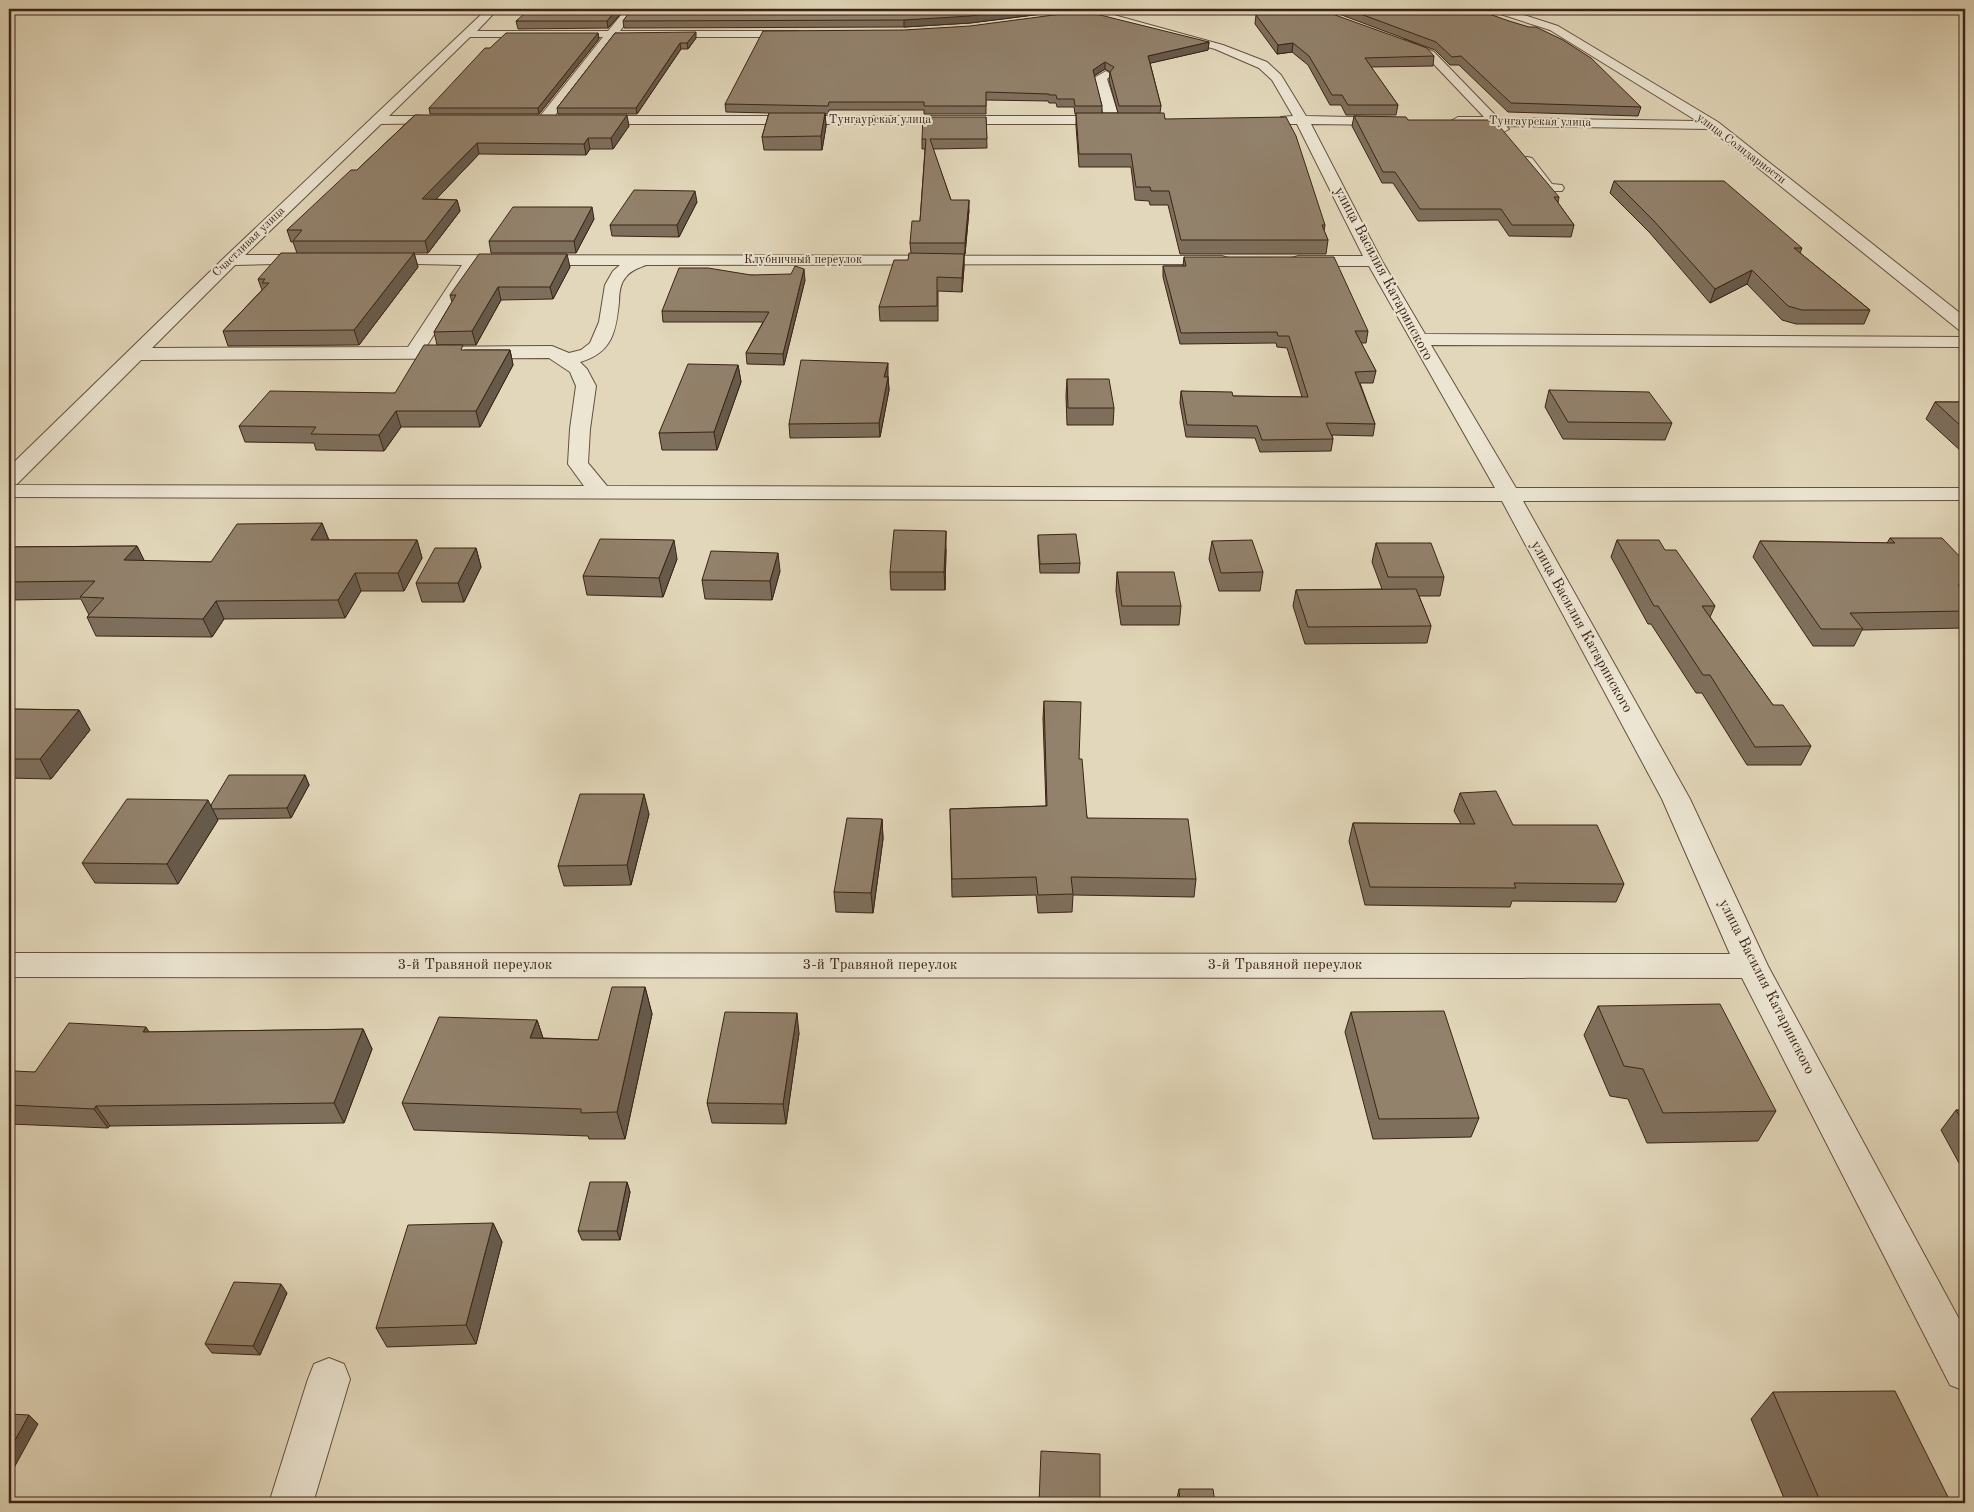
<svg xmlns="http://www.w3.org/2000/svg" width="1974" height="1512" viewBox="0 0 1974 1512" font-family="'Old Standard TT',serif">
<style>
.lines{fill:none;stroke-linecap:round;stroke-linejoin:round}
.street-casing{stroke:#65513e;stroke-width:2}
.street{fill:#ece5d2;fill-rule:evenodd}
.wall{fill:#7e6f5c;stroke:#3b2415;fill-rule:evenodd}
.shaded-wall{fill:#665a4b;stroke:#3b2415}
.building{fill:#92816b;stroke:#3b2415}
.labels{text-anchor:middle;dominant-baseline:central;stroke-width:4;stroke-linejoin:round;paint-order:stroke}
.far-street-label{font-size:12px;fill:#3b2415;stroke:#ece5d2}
.street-label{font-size:15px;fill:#3b2415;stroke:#ece5d2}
</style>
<rect width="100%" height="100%" fill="#e2d7ba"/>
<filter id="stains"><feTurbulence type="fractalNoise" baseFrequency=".004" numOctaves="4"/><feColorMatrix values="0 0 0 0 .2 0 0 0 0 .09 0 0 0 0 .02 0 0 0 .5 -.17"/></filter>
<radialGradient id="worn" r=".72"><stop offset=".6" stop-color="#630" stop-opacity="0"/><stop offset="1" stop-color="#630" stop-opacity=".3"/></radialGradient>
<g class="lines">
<g class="street-casing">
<path id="street" d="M487,9H498L477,31H608L626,9H636L620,31H798L804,34L798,37H615L549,123L544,124L537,120L603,37H470L389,116H448L453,117L455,120L453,123L381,124L245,255H312L318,257L320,260L318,263L235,265L152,348L408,347L462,265L374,263L372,260L374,257L380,255L1222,256L1228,258L1230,261L1228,264L646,265C639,268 631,270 626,277C620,283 619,294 619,302C616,332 612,353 580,362L587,369L596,386L590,429L588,463L607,486L1495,488L1369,266H1298L1292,264L1290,261L1292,258L1298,256H1363L1297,124H1286L1279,120L1281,117L1293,116L1272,80L1259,68L1215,49L1077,11L1076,9H1092L1223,45L1267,62L1281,75L1306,116L1395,118L1397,121L1390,125L1311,124L1382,261L1425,334L1965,337V347L1431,345L1516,488H1965V500L1523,501L1690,799L1768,966L1965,1330V1391L1950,1385L1742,978L9,977V953L1730,954L1662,799L1502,501L9,497V467L225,257ZM478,265H620L613,271L605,285L599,322L590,343L581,350L569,353L552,346L426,347ZM549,358L570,372L576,386L570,429L568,464L584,486L12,485L17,484L141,360Z
M1490,9H1505L1558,26L1718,122L1965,317V331L1959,330L1710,129L1506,126L1509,129L1502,133L1497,132L1491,125L1453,124L1451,121L1458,117H1484L1426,56L1398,44L1396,42L1398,40H1406L1434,52L1498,118L1697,121L1550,30L1491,11Z
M1106,71L1112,75L1107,79L1120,120L1113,124H591L584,120L591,116H1104L1094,78Z
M1527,157L1532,158L1552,184L1562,185L1564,188L1562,191H1543L1520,161L1522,158Z
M329,1358L344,1364L350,1379L313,1503H269L308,1379L314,1364Z"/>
</g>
<use href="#street" class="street"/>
</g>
<path class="wall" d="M625,9L608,28L518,29L516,21Z
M632,9H1058V12L970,23L904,27L624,28L623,21Z
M1318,9H1475L1641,107L1638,116L1508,112L1459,65H1450L1435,50L1331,11Z
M1256,15L1434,56L1433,66L1371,67L1398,105L1396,115H1346L1341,105H1330L1308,65L1292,52L1277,54L1255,24Z
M598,33L599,39L539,114H430L429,108Z
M615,33L696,38L688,49H681L637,114H558L557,108Z
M1209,42L1208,50L1150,63L1161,106L1160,113L1165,119L1325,225L1324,231L1328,240L1326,254H1180L1168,205H1150L1149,201L1135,200L1131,167H1079L1076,126V114H1075L1074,107H1057L1056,103H1049L1048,101L986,100V114H924V110H829L828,114H825L826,126L822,150H764L762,137L769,113L726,112L725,104ZM1105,69L1110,72L1109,80L1118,113H1102V106L1094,76Z
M415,115L629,126L613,149H590L586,155L479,154L436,199L457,200L460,211L428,253H414L418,267L359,345L228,346L223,331L262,290L258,279L297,253L293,242H291L287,230L357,170Z
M1354,116L1408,120L1559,197L1558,203L1574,225L1571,237L1509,236L1498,220L1418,221L1393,183H1382L1352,126Z
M986,117L987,148L933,149L951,200L969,210L965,254H964V267L962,292L938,291V321H880L879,307L908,260L911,253L910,243L920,221L925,149H922V139Z
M1614,181L1802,248L1800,253L1870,310L1864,324H1796L1782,320L1747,284L1710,303L1650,233L1610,193Z
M697,202L679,237L612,236L610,225Z
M594,219L576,253H491L489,241Z
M1184,257L1368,331L1366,343H1361L1376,371L1373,383H1360L1375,424L1373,436L1332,435L1333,439L1331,451L1260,452L1255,438L1186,437L1180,403L1181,391L1233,396L1302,397L1287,348L1277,347L1276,343L1180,344L1163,277V266H1183Z
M570,267L553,299L501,300L476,345H437L434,332L452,302L450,295Z
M751,275L805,280L784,365L747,364L746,353L763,322H663L662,311Z
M465,350H510L513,365L480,427H401L384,451L316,450L314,443L245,442L239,426L395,393Z
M738,365L741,382L717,450H662L659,433Z
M888,376L889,390L880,437L790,438L789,424Z
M1067,379L1114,408L1113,425H1067L1066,396Z
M1549,390L1672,423L1665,440L1563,439L1545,407Z
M1935,402H1965V452H1962L1926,419Z
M322,523L329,540H417L422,558L404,591H361L345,618L224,619L212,637L96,636L87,617L89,615L81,599L9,600V547L137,546L144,561L211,562Z
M1038,535L1080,563L1079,573H1040L1038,544Z
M1890,538L1965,562V628L1862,630L1854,646H1813L1753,557L1760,541L1887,543Z
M1617,540L1665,550L1715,606L1710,617L1773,705L1811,746L1801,765H1747L1702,693H1696L1651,624H1648L1611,557Z
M1212,541L1263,572L1260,591H1219L1209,559Z
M1376,543L1444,577L1440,596H1419L1431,626L1427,643L1305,644L1293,606L1296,590L1382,589L1372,562Z
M476,548L481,567L464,602H422L416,583Z
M946,549L945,590H891L890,572Z
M677,559L663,597L587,595L583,576Z
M780,571L772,600L705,599L702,580Z
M1117,572L1181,606L1179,625H1121L1116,591Z
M1044,701L1079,759L1087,818L1196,879L1194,897L1073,895L1072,912L1038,913L1036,895L952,897L950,809L1046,806L1043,718Z
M9,709L79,710L90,730L51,779L9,778Z
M305,775L309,785L291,818L217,819L218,820L178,884L95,883L82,863L211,805Z
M1460,793L1513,825L1624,884L1616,902L1512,901L1510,907L1365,905L1349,841L1353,823L1461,824L1454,811Z
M649,814L631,885L564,886L558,866Z
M882,819L883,839L873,913L836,912L834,892Z
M645,987L652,1014L625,1139H589L588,1136L414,1130L402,1103L537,1020L543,1038L598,1040Z
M1598,1006L1776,1111L1758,1141L1647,1143L1628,1099L1610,1096L1584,1035Z
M1351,1012L1479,1118L1471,1137L1373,1139L1345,1032Z
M363,1029L372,1049L344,1123L110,1126L108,1128L9,1124V1078L35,1072L149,1032Z
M799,1033L786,1124L712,1123L707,1103Z
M1956,1110L1965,1111V1174L1941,1130Z
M627,1182L630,1192L620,1240H582L578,1231Z
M493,1223L502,1242L476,1344L387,1347L376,1328Z
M287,1293L260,1355L212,1353L205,1344Z
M1773,1392L1951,1503H1786L1751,1419Z
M1179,1489L1215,1503H1177V1498Z"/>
<path class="shaded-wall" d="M617,9H625L608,28L607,21Z
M1024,9H1058V12L970,23L904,27V20Z
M696,32V38L688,49L687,43Z
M598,33L599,39L539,114L538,108Z
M1209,42L1208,50L1147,64L1148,56Z
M680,43L681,49L637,114L636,108Z
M1293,43L1292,52L1277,54L1278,45Z
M1105,62V69L1092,77L1093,70Z
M825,113L826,126L822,150L821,136Z
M627,115L629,126L613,149L611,138Z
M588,138L590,149L586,155L584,144Z
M477,143L479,154L425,211L422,199Z
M695,191L697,202L679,237L677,225Z
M457,200L460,211L428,253L425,241Z
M969,200V210L965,254V243Z
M592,207L594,219L576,253L574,241Z
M414,253L418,267L359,345L354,330Z
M567,254L570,267L553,299L550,287Z
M964,254V267L962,292V278Z
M804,269L805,280L784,365L783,354Z
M1752,270L1747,284L1710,303L1715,289Z
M498,287L501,300L476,345L472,331Z
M510,350L513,365L480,427L476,411Z
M888,363V376L884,390V377Z
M738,365L741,382L717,450L714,432Z
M888,377L889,390L880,437L879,423Z
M396,411L401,427L384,451L379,435Z
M322,523L329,541L311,540Z
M946,531V549L945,590L944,572Z
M417,540L422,558L404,591L398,573Z
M674,540L677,559L663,597L659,578Z
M137,546L146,564L124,560Z
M476,548L481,567L464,602L458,583Z
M778,553L780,571L772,600L770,581Z
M355,573L361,591L345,618L338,600Z
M216,601L224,619L212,637L203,619Z
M79,710L90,730L51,779L40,759Z
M305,775L309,785L291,818L287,808Z
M644,794L649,814L631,885L627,865Z
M208,800L218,820L178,884L167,864Z
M882,819L883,839L873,913L871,893Z
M645,987L652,1014L625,1139L617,1112Z
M797,1013L799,1033L786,1124L783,1104Z
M537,1020L546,1047L530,1038Z
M146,1027L159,1047L143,1032Z
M363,1029L372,1049L344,1123L334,1103Z
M96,1106L110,1126L108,1128L94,1109Z
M627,1182L630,1192L620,1240L617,1231Z
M493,1223L502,1242L476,1344L466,1325Z
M281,1284L287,1293L260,1355L253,1346Z
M29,1415L38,1424L9,1477V1451Z"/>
<path class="building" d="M530,9H617L607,21H516Z
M632,9H1024L970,16L904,20L623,21Z
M1278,9H1313L1324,11L1427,48L1434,56L1365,58L1398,105H1348L1342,95H1332L1309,56L1293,43L1278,45L1256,15Z
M1347,9H1475L1509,21L1529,27H1536L1563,40L1591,58L1641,107L1511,103L1461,56L1452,57L1436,42Z
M1084,11L1209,42L1148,56L1161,106H1119L1110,72L1114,67L1105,62L1093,70L1102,106H1075L1074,99H1057L1056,95H1049V94L986,92V106H924V102H829L828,106L725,104L763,31L904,30L970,26Z
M696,32L687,43H680L636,108H557L615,33Z
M506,33H598L538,108H429L485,48H490Z
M769,113H825L821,136L762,137Z
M1076,113H1164L1165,119L1286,117L1296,136L1325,225H1322L1328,240H1181L1169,191H1151L1150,187H1136L1131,154H1079Z
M415,115H627L611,138H588L584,144L477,143L422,199L457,200L425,241H293L302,230H287L351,170H357Z
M1354,116L1406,117L1408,120H1494L1559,197H1554L1574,225H1512L1501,209H1420L1395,172H1383Z
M923,117H986L987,139H930L951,200H969L965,243H910L912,221H920L926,139H922Z
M1614,181H1724L1802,248H1794L1870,310H1802L1788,306L1752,270L1715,289L1654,221Z
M634,190L695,191L677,225H610Z
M513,207H592L574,241H489Z
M281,253H414L354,330L223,331L269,283H262L265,279H258Z
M909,253L964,254L962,278L937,277V306L879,307L894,260H908Z
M479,254H567L550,287H498L472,331L434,332L456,295H450Z
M1184,257H1334L1368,331H1355L1376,371L1355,372L1375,424L1326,423L1333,439L1262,440L1257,426L1187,425L1181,391L1232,392L1233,396L1308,397L1289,336H1278L1277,332L1181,333L1163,266H1186Z
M795,266L804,269L783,354L746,353L769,312L662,311L679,268H708L751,275L791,274Z
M424,345H463L461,350H510L476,411H396L379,435L311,434L316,427L239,426L270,391L395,393Z
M801,360L888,363L884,377H888L879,423L789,424Z
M688,364L738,365L714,432L659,433Z
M1067,379H1109L1114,408H1068Z
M1549,390L1649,392L1672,423L1568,422Z
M1935,402H1965V430Z
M322,523L311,540H417L398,573H355L338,600L216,601L203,619L87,617L104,598L80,597L95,581L9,582V547L137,546L124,560L211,562L237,524Z
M894,530L946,531L944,572H890Z
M1076,534L1080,563L1040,564L1038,535Z
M1890,538H1942L1965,562V585H1958L1965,593V611L1850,613L1863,629H1821L1760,541L1895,543Z
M600,539L674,540L659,578L583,576Z
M1252,540L1263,572L1221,573L1212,541Z
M1617,540H1659L1665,550H1676L1715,606H1702L1773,705H1783L1811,746L1755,747L1710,675H1703L1658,606H1654Z
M1376,543H1431L1444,577H1388Z
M435,548H476L458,583H416Z
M711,551L778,553L770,581L702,580Z
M1117,572H1174L1181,606H1122Z
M1416,589L1431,626L1308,627L1296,590Z
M1044,701L1081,702L1079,759H1082L1087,818L1188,819L1196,879L1071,877L1073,894L1038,895L1036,877L952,879L950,809L1047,806Z
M9,709L79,710L40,759H9Z
M229,775H305L287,808L212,809L211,805Z
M1496,791L1513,825H1597L1624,884L1514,883L1516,888L1370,887L1353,823L1475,824L1460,793Z
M580,794H644L627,865L558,866Z
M127,799L208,800L167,864L82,863Z
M847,818L882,819L871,893L834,892Z
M612,987H645L617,1112L581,1113V1109L402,1103L439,1017L537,1020L530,1038L598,1040Z
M1720,1004L1776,1111L1663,1113L1643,1069L1624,1066L1598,1006Z
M1444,1011L1479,1118L1379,1119L1351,1012Z
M725,1012L797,1013L783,1104L707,1103Z
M69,1023L146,1027L143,1032L363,1029L334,1103L96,1106L94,1109L9,1105V1078L14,1071L35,1072Z
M1956,1110L1965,1111V1126Z
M590,1182H627L617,1231H578Z
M493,1223L466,1325L376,1328L408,1225Z
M234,1282L281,1284L253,1346L205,1344Z
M1895,1391L1951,1503H1821L1773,1392Z
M9,1414L29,1415L9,1451Z
M1041,1451L1100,1454V1503H1039Z
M1179,1489H1213L1215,1503H1180Z"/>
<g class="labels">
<g class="far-street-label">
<text x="880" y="120">Тунгаурская улица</text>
<text transform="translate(1540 122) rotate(1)">Тунгаурская улица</text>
<text transform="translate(1741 149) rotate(37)">улица Солидарности</text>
<text transform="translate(249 242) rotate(-44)">Счастливая улица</text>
<text x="803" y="260">Клубничный переулок</text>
</g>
<g class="street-label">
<text transform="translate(1383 274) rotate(62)">улица Василия Катаринского</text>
<text transform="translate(1581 627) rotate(61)">улица Василия Катаринского</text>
<text x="475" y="965">3-й Травяной переулок</text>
<text x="880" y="965">3-й Травяной переулок</text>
<text x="1285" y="965">3-й Травяной переулок</text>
<text transform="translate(1766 987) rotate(63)">улица Василия Катаринского</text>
</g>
</g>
<rect width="1974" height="1512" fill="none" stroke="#e2d7ba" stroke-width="30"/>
<rect x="10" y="10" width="1954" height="1492" fill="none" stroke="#3b2415" stroke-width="2.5"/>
<rect x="15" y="15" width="1944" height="1482" fill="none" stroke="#3b2415"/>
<rect width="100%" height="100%" filter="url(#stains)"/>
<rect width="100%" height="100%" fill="url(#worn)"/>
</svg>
